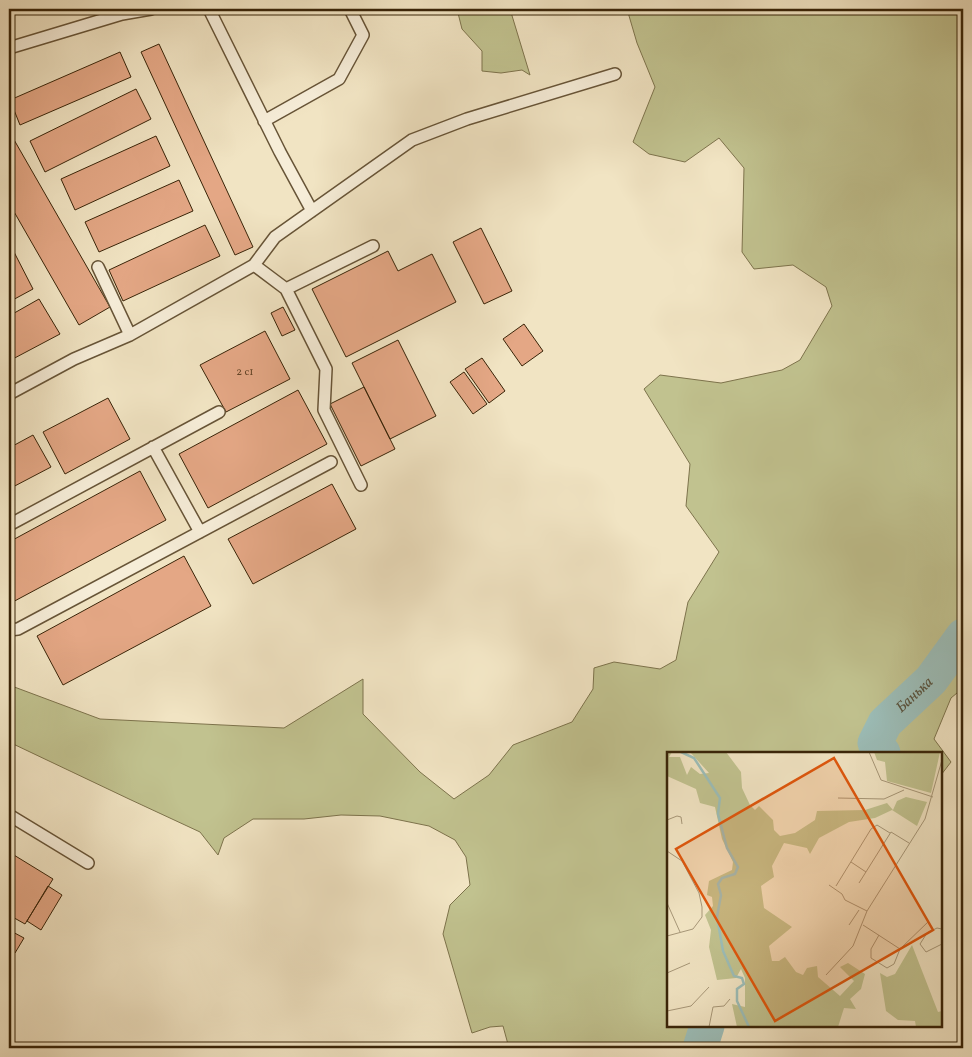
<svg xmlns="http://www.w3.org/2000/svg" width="972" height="1057" viewBox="0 0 972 1057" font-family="Vollkorn,serif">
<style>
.green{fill:#c1c28f;stroke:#7d734c}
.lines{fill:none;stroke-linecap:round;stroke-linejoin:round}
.river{stroke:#9cbeb9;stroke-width:35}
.building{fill:#e4a785;stroke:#392408}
.lane-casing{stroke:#675437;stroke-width:14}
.lane{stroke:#f6edd8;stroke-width:11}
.labels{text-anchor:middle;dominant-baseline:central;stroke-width:5;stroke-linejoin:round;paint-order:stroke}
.number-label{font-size:11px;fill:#644527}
.water-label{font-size:15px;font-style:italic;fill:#57523d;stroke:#f6edd8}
.inset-river{fill:none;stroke:#9cbeb9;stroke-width:2.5}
.inset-road{fill:none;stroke:#a79778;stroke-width:1}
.view{fill:#df560c;fill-opacity:0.15;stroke:#df560c;stroke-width:2.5}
.inset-edge{fill:none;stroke:#392408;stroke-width:2.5}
</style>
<rect width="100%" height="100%" fill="#f1e4c3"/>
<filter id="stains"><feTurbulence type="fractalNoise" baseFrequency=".004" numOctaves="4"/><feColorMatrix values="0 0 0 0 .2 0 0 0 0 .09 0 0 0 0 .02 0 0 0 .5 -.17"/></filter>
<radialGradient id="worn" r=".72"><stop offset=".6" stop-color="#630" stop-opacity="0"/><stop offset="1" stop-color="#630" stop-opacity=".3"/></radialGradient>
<path class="green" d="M457,9H510L530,75L522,70L501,73L482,71V51L462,29Z
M627,9H963V688L951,698L934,739L951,762L941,775V753H668V1026H718L710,1048H509L503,1026L490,1027L472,1033L443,934L450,905L470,885L466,857L455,840L429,826L380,816L341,815L304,819H253L224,838L218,855L200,832L129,799L9,742V685L100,719L284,728L363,679V714L420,772L454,799L489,775L513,745L572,722L593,689L594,668L614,662L660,669L676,660L688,602L719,552L686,506L690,464L644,389L660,375L721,383L782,370L800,360L832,306L826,287L793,265L754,269L742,252L744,168L719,138L685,162L649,154L633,142L655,87L637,43Z"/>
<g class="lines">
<g class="river">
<path id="s1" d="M883,753L875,743L885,723L931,680L963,636"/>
<path d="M700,1048L707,1026"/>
</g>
</g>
<path class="building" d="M159,44L253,247L235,255L141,52Z
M120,52L131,77L20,125L10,100Z
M136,89L151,119L45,172L30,141Z
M9,131L110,307L79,325L9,203Z
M156,136L170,166L75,210L61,179Z
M179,180L193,211L99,252L85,222Z
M205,225L220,256L123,301L109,270Z
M481,228L512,291L484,304L453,242Z
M388,251L398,271L432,254L456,302L346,357L312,289Z
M14,252L33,289L9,302V255Z
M39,299L60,334L9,361V316Z
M283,307L295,330L282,336L271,313Z
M524,324L543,351L522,366L503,339Z
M265,331L290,379L226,412L200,365Z
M398,340L436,416L390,439L352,363Z
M482,358L505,391L489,403L465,369Z
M464,372L487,404L473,414L450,382Z
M364,387L395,449L361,466L330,404Z
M298,390L327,444L208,508L179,454Z
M108,398L130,439L65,474L43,432Z
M33,435L51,467L9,489V448Z
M140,471L166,520L9,604V542Z
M332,484L356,529L253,584L228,539Z
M184,556L211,606L63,685L37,636Z
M9,852L53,879L25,924L9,915Z
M48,886L62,895L41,930L27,921Z
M9,930L24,938L15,953L9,949Z"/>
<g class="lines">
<g class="lane-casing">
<path id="lane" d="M209,9L280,152L312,211
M9,48L122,14L151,9
M264,121L339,79L363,35L350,9
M254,265L275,237L412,140L467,119L615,74
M98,267L130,335
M286,289L373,246
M9,394L74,359L130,335L254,265L286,289L326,369L324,410L361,485
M153,447L200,532
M9,525L219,412
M9,630L18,629L331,462
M9,815L88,863"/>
</g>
<use href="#lane" class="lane"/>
</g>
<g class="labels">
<g class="number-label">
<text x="245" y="372">2 с1</text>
</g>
<g class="water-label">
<text stroke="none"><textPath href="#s1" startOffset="76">Банька</textPath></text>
</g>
</g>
<g transform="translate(667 752)">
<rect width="275" height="275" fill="#f1e4c3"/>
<path d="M0,0H5L2,5H13L20,23L24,15L33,22L42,21L23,0H59L74,20L75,36L83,53L88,58L92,54L106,68L107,78L113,84L128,81L148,68L150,59L198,58L220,51L226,58L230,49L239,45L260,50L250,74L225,58L208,66L182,70L152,86L143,102L140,96L117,91L105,114L107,125L94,134L97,156L125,175L102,194L105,209H112L118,205L129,220L136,223L140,216L150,214L151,225L173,244L187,229L173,215L181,211L198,222L194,237L183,247L189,257L177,256L171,275H70L65,252L78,255V226L74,217L69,226L50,228L42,195L44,178L38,163L46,154L45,145L40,143L42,129L65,118L66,110L55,87L48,55L33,51L29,37L0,24ZM207,0H273L264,41L220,29L218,10L210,8ZM245,193L271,260L275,259V275H249L248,269L231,268L219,259L213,221L220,225L228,222Z" fill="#c1c28f"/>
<path class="inset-river" d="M14,0L27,6L53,46L51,62L60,96L71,115L68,122L55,126L51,132L54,143L50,165L56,199L67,224L75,226L77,232L70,237V249L82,275"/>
<path class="inset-road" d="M202,0L214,28L266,45M171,46L217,47L237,38M0,68L10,64L14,65L15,72M0,99L15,109L32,141L35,155V165L26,177L0,184M184,110L199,120M192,131L224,80L242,91M162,133L175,142L178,148L200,159L258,67L275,8M169,134L204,77L210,73L223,81M0,151L13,180M182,173L192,158M196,173L233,197L262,169M275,177L270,176L260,181L253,192L259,200L275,192M212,183L204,197V206L220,216L227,212L233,197M0,221L23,211M159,223L186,194L200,159M0,259L24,254L42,235M42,275L46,255L57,254L63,247"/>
<path class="view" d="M167,6L266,178L108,269L9,97Z"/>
<rect width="275" height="275" class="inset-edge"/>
</g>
<rect width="972" height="1057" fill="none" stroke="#f1e4c3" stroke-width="30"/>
<rect x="10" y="10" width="952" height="1037" fill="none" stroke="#392408" stroke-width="2.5"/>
<rect x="15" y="15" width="942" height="1027" fill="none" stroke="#392408"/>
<rect width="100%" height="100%" filter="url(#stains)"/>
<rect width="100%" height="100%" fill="url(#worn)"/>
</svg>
